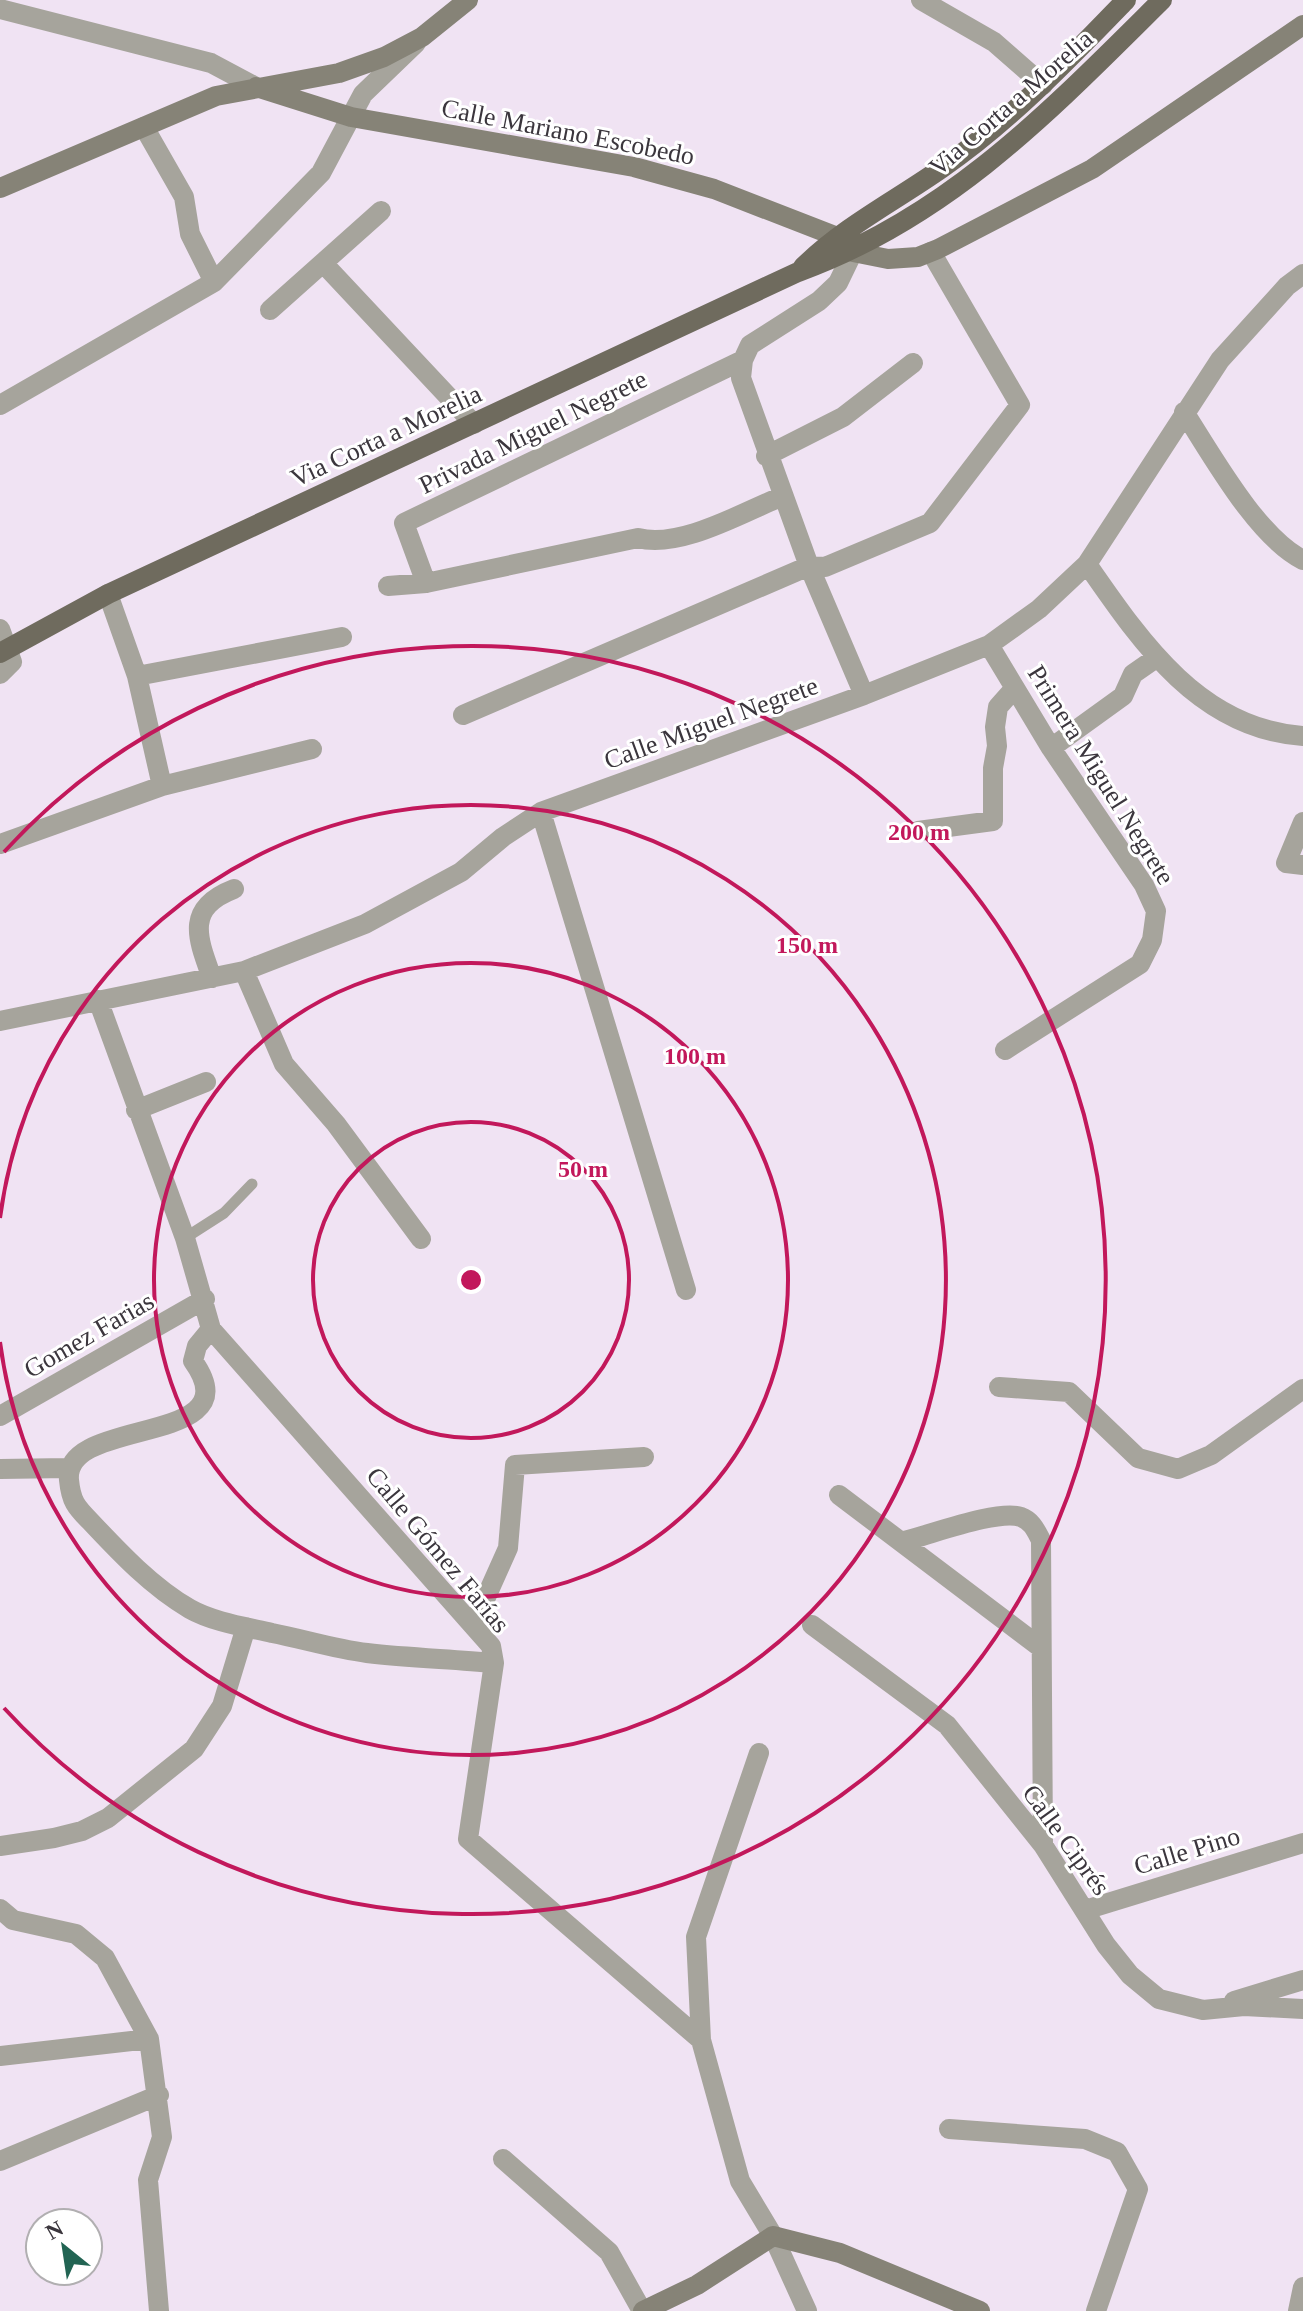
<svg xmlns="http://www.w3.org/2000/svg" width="1303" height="2311" viewBox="0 0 1303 2311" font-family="'Times New Roman',serif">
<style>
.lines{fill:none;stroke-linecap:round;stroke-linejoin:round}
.lane{stroke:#a6a49c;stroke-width:11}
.street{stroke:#a6a49c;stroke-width:20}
.secondary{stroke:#868377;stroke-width:20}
.primary{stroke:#6f6b5e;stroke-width:20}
.ring{fill:none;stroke:#c2185b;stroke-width:4}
.labels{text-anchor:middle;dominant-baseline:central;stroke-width:6;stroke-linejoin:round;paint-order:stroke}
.street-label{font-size:26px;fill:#3b363d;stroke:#fff}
.centre{fill:#c2185b;stroke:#fff;stroke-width:4}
.ring-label{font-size:24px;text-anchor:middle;font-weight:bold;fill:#c2185b;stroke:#fff;stroke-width:6;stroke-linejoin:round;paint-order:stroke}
</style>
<rect width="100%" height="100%" fill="#f0e3f3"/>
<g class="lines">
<path class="lane" d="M185,1238L224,1213L252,1184"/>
<path class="street" d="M921,0L994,42L1043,85
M0,9L211,63L256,87
M144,127L184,197L190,234L214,282
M853,252L838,283L819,301L750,345L743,360L741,378L809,566L864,695
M323,263L474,424
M270,310L381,211
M0,405L214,282L321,173L363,94L416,43
M1184,412C1212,455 1257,537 1303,560
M766,456L843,417L913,363
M1087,564C1141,642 1200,729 1303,736
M426,583L404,523L743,360
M388,586L426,583L638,538C681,549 743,512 783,496
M108,594L137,676L162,786
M0,629L12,662L0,674
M989,645L1051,748L1144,885L1156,911L1152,940L1140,964L1005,1050
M137,676L342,637
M463,715L809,566L825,567L930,523L1020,405L931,252
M1051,748L1123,696L1133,674L1156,658
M541,812L686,1290
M1303,822L1286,863L1303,865
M918,831L993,821V768L997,746L995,727L998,707L1014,689
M0,844L162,786L312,749
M244,971L284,1064L336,1124L421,1239
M212,978C197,937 185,908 234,889
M98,1000L185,1238L211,1329L491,1646L494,1663L468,1839L701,2040L740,2181L773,2236L807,2311
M0,1021L244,971L365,924L461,872L503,837L541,812L864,695L989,645L1039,609L1087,564L1220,360L1287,286L1303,274
M136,1110L206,1082
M211,1329L197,1346L193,1361C255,1448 63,1415 69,1480C71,1501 76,1507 90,1521C120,1553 152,1587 190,1609C213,1622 246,1627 272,1633C303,1639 335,1649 367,1653C409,1658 452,1659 494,1663
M999,1387L1069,1392L1138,1458L1178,1469L1211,1455L1303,1389
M0,1416L205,1299
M0,1469L68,1468
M839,1495L1040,1647
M904,1541C930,1535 998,1509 1021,1517C1032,1521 1036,1531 1041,1540L1043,1845
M474,1624L508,1548L515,1465L644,1457
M812,1625L947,1725L1043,1845L1106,1945L1130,1975L1159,1999L1203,2010L1244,2006L1303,2009
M0,1846L54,1838L82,1831L108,1818L194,1749L222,1706L246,1627
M0,1909L13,1920L76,1934L105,1958L149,2039L162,2137L148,2180L159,2311
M1085,1910L1303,1843
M1234,2001L1303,1980
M701,2040L696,1937L759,1753
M0,2056L149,2039
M949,2129L1085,2139L1117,2152L1138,2189L1096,2311
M503,2159L609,2252L642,2311
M0,2161L159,2095
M1298,2311L1303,2287"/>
<path class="secondary" d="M256,87L351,117L634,167L714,189L835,236L853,252L888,259L918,257L938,249L1092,169L1303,25
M0,188L216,96L339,73L384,57L422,37L468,0
M643,2311L697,2285L773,2236L840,2253L980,2311"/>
<path class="primary" d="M803,267C845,226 895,201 942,168C1010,121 1069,59 1126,0
M0,653L108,594L798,272C949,217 1050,111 1162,0"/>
</g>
<g class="ring">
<circle cx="471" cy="1280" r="158"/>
<circle cx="471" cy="1280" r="317"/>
<path d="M0 1218A475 475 0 1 1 0 1342"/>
<path d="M4 852A634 634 0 1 1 4 1708"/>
</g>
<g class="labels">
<g class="street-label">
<text transform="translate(1011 103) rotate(-41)">Via Corta a Morelia</text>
<text transform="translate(568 132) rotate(11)">Calle Mariano Escobedo</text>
<text transform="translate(533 432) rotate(-26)">Privada Miguel Negrete</text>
<text transform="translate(386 436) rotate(-25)">Via Corta a Morelia</text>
<text transform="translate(711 723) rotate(-20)">Calle Miguel Negrete</text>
<text transform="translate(1101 775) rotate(58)">Primera Miguel Negrete</text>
<text transform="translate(89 1335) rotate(-30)">Gomez Farias</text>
<text transform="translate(438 1550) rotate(50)">Calle Gómez Farías</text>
<text transform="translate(1066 1840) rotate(54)">Calle Ciprés</text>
<text transform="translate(1187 1851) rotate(-17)">Calle Pino</text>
</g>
</g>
<circle cx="471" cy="1280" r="12" class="centre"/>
<g class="ring-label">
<text x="919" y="840">200 m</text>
<text x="807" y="953">150 m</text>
<text x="695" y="1064">100 m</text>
<text x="583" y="1177">50 m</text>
</g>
<g transform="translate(64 2247) rotate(330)"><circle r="38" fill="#ffffff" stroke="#b1afb1" stroke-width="2"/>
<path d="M0-6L14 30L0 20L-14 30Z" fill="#226453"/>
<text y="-12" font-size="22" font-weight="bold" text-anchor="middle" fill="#3b363d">N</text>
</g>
</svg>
